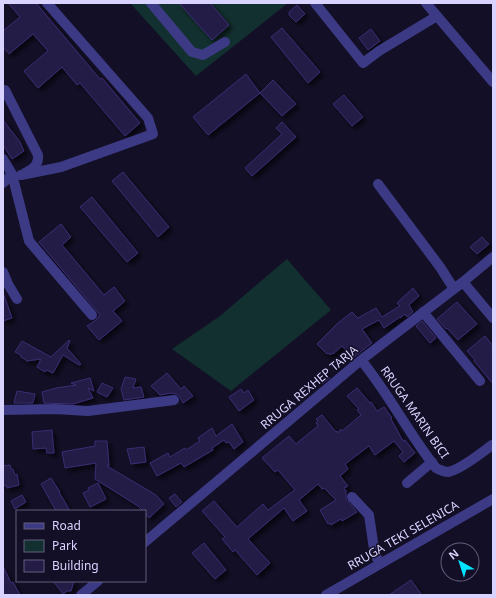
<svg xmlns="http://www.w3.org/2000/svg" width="496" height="598" viewBox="0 0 496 598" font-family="'Noto Sans',sans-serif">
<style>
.green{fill:#12302f}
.building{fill:#241b47;stroke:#3b2d73;filter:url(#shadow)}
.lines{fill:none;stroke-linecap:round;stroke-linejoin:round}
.minor{stroke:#3d3a85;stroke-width:10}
.labels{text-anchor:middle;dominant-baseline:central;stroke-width:3;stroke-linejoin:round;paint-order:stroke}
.street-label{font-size:12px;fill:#d9d4ff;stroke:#130f26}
</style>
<defs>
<filter id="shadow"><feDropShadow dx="3.5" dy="3.5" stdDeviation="2" flood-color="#0009"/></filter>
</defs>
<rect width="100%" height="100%" fill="#130f26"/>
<path class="green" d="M130,3H288L196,76Z
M287,259L331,310L231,391L172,349L220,316Z"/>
<path class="building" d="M8,3H36L100,79L102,78L140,123L125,136L80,83L77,85L62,67L38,88L24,71L48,51L33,34L9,54L3,47V31L20,17Z
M179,3H210L229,25L212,40Z
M297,5L305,14L296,22L289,15V12Z
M282,28L320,72L308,83L271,37Z
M371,29L380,41L368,50L359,38Z
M246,74L260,93L208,135L193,117Z
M273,80L296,104L282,116L260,93Z
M344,95L363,117L352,126L333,104Z
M3,120L20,142L24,151L12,159L3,145Z
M282,122L296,137L252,176L245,168L282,134L276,128Z
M123,172L169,227L158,237L112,181Z
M92,197L138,253L127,262L80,207Z
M61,224L71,237L62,245L104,295L114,287L125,301L113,311L122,321L99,340L87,326L96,320L100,315L39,242Z
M482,237L489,244L477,254L470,247Z
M413,288L419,296L409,305L413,312L407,317L405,314L400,318V317L384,328L379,320L362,329L372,343L353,358L342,346L333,354L332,353L330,355L328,353L327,354L317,344L338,323L352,312L358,318L376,308L382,317L400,306L397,303Z
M3,295H4L12,318L3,321Z
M457,302L477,324L458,340L447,328L446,329L437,319Z
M422,321L436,338L430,343L416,326Z
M485,336L493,346V384L474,361L475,360L467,351Z
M69,340L70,341L67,348L81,364L79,365L63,355L53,373L46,370L45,372L37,367L41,359L27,361L20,356L21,355L15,352L22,341L51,357Z
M323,371L330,378L322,384L316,378Z
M167,373L181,389L184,386L193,396L183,403L179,396L176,394L171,393L160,395L151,386Z
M125,377L136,379L133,388L141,387L144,397L124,400L121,389Z
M90,378L94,391L88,388L93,398L73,404L44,403L42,392L56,388L76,385L71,383Z
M102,383L113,388L107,397L97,392Z
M357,388L370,403L371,402L377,411L384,407L392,418L391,419L403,441L405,440L415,453L404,462L399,456L403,452L394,441L375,455L369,446L345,464L348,469L340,476L348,486L344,488L346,491V499L357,512L342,521L341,519L331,525L330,523L328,524L320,510L336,500L324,488L322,489L318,484L299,500L307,511L293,521L284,508L248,539L270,563L257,575L235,550L233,552L222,539L225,537L202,511L214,501L237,527L263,504L268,510L295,490L278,470L275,472L262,458L289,436L296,444L318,426L316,423L318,421L316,419L322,415L336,432L337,431L338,433L341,429L342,431L361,415L357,410L359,409L347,396Z
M241,389L244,393L248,390L254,400L239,411L229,397Z
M17,391L35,394L33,403H14Z
M232,424L243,442L234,449L229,442L226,443L224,440L212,448L213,450L184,467L181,463L157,476L150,463L168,453L170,457L185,448L186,450L200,441L198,438L212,428L216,436Z
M52,430L54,453H47L46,448L33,449L32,432Z
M95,441H107L109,466H107L156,495L164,504L149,518L145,513V511H143L138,506L95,479L96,463L65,468L62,452L95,446Z
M144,447L146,462L131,464L127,449Z
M10,465L11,469H13L15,475L17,474L19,485L7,488L6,485L3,486V466Z
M51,478L60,492H59L70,511H56L41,484Z
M98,483L106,499L90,507L83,493L89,490L88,488Z
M175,494L182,502L176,507L169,498Z
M22,495L26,502L15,509L11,501Z
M204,543L226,570L215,579L192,553Z
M3,566L11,583L13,582L20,595H3Z
M411,580L422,595H389Z
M53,581H74L71,591H67L63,594Z"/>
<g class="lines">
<path class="minor" d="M151,3L192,52L203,55L225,42
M315,3L363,63L379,51L437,16
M426,3L493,82
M3,90H5L38,155C39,165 33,169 25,173
M3,159L12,174L29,241L92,315
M21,175L61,167L153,134L148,118L47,3
M3,183L12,174
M378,184L440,267L454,289
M3,272L8,284L17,299
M463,282L493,318
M423,312L480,381
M361,360C389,394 409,434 436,468C440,470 444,472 448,472C460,470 483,452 492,445
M3,410L55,409L88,411L174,400
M407,483L432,462
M352,497L369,515L374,549L379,564
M145,542L361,360L463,282L493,257
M81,595L98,581
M326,595L493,499"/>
</g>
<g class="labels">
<g class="street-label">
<text transform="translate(309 387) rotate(-40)">RRUGA REXHEP TARJA</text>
<text transform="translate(415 412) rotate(55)">RRUGA MARIN BICI</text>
<text transform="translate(403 535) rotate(-30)">RRUGA TEKI SELENICA</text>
</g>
</g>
<rect width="496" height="598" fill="none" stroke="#d9d4ff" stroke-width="8"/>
<rect x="16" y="510" width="130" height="72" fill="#130f26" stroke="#625e7d"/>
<rect x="24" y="523" width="20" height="6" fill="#3d3a85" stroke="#625e7d"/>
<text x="52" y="530" font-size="12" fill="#d9d4ff">Road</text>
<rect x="24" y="540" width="20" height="12" fill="#12302f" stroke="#625e7d"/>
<text x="52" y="550" font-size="12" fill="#d9d4ff">Park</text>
<rect x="24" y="560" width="20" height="12" fill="#241b47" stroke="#625e7d"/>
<text x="52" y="570" font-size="12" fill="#d9d4ff">Building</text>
<g transform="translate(460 562) rotate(321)"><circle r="19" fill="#130f26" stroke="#625e7d"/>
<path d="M0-3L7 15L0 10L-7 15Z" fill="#00e5ff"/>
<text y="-6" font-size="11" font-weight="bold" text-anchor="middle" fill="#d9d4ff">N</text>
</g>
</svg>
